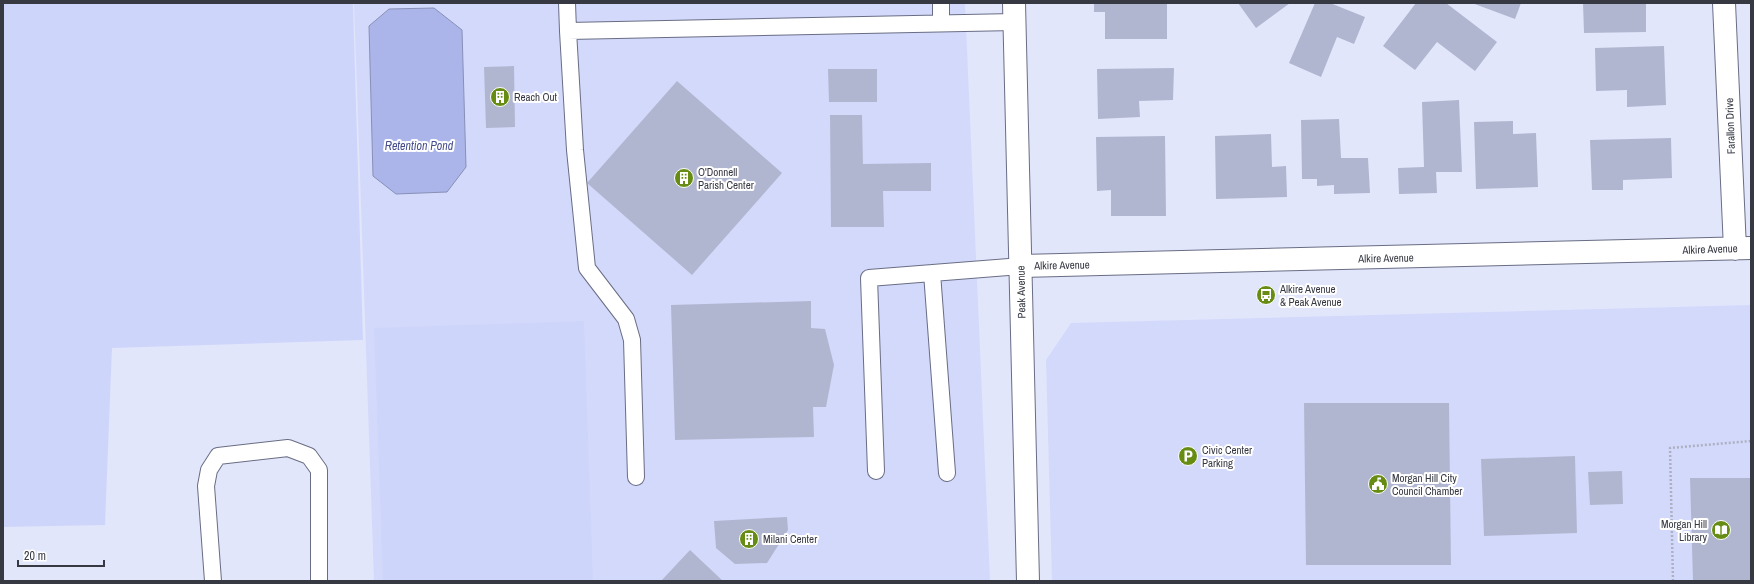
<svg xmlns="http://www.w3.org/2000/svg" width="1754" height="584" viewBox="0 0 1754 584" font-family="'Archivo Narrow',sans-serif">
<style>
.built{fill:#d3d9fb}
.green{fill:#ced5fa}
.water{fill:#abb5e9;stroke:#8890b7}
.building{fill:#b1b6d0}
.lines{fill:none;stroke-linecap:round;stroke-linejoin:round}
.lane-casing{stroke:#696d84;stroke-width:18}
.street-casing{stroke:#696d84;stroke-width:24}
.secondary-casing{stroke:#696d84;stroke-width:24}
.path{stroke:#acb0c1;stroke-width:2.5;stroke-dasharray:2 2;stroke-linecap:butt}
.lane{stroke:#fff;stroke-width:16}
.street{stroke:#fff;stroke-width:22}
.secondary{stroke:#fff;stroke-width:22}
.labels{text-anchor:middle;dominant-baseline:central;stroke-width:4;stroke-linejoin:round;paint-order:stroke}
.poi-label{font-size:11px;fill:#363842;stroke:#fff;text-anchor:start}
.street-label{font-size:11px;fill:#363842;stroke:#fff}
.water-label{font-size:12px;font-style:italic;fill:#454d8d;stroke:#fff}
</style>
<rect width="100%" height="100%" fill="#e2e6fb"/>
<path class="built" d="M354,3H965L990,581H374Z
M1751,305V581H1052L1046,360L1071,323Z"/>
<path class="green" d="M3,3H353L363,340L112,348L105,525L3,527Z
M584,321L593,581H383L374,328Z"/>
<path class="water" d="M434,8L462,30L466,167L447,192L396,194L373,176L369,26L389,9Z"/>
<path class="building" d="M1094,3H1167V39H1105V12H1094Z
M1238,3H1290L1256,28Z
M1315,3H1330L1365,17L1354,44L1337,37L1321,77L1289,63Z
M1416,3H1446L1497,42L1475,71L1437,42L1415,70L1383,46Z
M1472,3H1521L1515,19Z
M1583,3H1660V4H1646V32L1584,33Z
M1664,46L1666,105L1627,107V90L1596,91L1595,48Z
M514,66L515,127L486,128L484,67Z
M1174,68L1173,100L1139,101L1140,117L1098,119L1097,69Z
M828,69H877V102H829Z
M677,81L782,173L692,275L587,183Z
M1459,100L1462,172H1436L1437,193L1399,194L1398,168L1424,167L1422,102Z
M830,115H862L863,164L931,163V191H883L884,227H831Z
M1339,119L1341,158H1368L1370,193L1334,194V185L1317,186V179H1302L1301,120Z
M1513,121V134L1536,133L1538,187L1476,189L1474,122Z
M1271,134L1272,167L1286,166L1287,197L1216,199L1215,136Z
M1165,136L1166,216H1111V190L1097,191L1096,137Z
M1671,138L1672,178L1623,180V190H1592L1590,140Z
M811,301V328L825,329L834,365L826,407H813L814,437L675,440L671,305Z
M1304,403H1449L1451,565H1306Z
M1575,456L1577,533L1484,536L1481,459Z
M1622,471L1623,504L1590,505L1588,472Z
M1690,478H1751V581H1693Z
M787,517L788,530L767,563L735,564L716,548L714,521Z
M690,550L723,581H661Z"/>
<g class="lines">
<g class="lane-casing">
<path id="lane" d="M567,3L568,31
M941,3V23
M932,273L947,473
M876,471L869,278L1021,266
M636,477L632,340L626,319L587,268L575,150L568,31L1015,22
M213,581L206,486L209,470L218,456L288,448L309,456L319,470V581"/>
</g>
<g class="street-casing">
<path id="street" d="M1724,3L1735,249
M1021,266L1751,248"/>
</g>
<g class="secondary-casing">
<path id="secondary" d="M1014,3L1028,581"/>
</g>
<path class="path" d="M1673,581L1670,448L1751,441"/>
<use href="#lane" class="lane"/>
<use href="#street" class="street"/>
<use href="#secondary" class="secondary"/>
</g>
<defs>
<g id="building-disc" transform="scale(1)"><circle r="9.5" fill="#678c14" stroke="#fff"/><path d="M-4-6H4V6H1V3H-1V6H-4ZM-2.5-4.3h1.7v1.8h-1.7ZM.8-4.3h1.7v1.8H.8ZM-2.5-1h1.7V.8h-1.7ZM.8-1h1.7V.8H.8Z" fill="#fff"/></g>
<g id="bus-disc" transform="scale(1)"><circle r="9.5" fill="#678c14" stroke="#fff"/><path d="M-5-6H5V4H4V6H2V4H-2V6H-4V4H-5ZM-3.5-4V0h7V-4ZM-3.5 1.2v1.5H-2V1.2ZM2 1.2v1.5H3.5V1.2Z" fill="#fff"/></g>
<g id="parking-disc" transform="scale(1)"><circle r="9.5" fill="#678c14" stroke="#fff"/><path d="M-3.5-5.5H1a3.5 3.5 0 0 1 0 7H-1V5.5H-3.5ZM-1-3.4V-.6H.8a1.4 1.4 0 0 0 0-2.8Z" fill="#fff"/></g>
<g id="civic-disc" transform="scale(1)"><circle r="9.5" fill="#678c14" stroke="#fff"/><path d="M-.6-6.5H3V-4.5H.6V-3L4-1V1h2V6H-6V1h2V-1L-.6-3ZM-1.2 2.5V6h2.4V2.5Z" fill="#fff"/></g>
<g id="library-disc" transform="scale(1)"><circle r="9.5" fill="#678c14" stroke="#fff"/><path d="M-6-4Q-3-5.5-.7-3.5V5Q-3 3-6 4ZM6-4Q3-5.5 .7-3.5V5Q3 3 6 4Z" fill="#fff"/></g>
</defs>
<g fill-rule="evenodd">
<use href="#building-disc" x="500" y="97"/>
<use href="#building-disc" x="684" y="178"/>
<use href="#bus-disc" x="1266" y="295"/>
<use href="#parking-disc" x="1188" y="456"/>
<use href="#civic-disc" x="1378" y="484"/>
<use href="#library-disc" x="1721" y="530"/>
<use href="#building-disc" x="749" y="539"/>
</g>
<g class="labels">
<g class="poi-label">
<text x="514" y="97">Reach Out</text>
<text x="698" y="172">O'Donnell<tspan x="698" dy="13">Parish Center</tspan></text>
<text x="1280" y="289">Alkire Avenue<tspan x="1280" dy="13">&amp; Peak Avenue</tspan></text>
<text x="1202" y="450">Civic Center<tspan x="1202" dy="13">Parking</tspan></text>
<text x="1392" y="478">Morgan Hill City<tspan x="1392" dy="13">Council Chamber</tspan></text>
<text x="1707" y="524" text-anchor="end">Morgan Hill<tspan x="1707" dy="13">Library</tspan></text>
<text x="763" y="539">Milani Center</text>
</g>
<g class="street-label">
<text transform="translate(1730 126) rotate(-92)">Farallon Drive</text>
<text transform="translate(1710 249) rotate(-2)">Alkire Avenue</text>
<text transform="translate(1386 258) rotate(-1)">Alkire Avenue</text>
<text transform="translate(1062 265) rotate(-1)">Alkire Avenue</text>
<text transform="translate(1021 292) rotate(-91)">Peak Avenue</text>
</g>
<g class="water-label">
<text x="419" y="146">Retention Pond</text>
</g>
</g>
<rect width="1754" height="584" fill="none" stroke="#363842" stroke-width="8"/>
<path d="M18 560v6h86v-6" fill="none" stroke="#363842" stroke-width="2"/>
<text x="24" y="560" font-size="12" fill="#363842" stroke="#ffffff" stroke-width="3" paint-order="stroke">20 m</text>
</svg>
